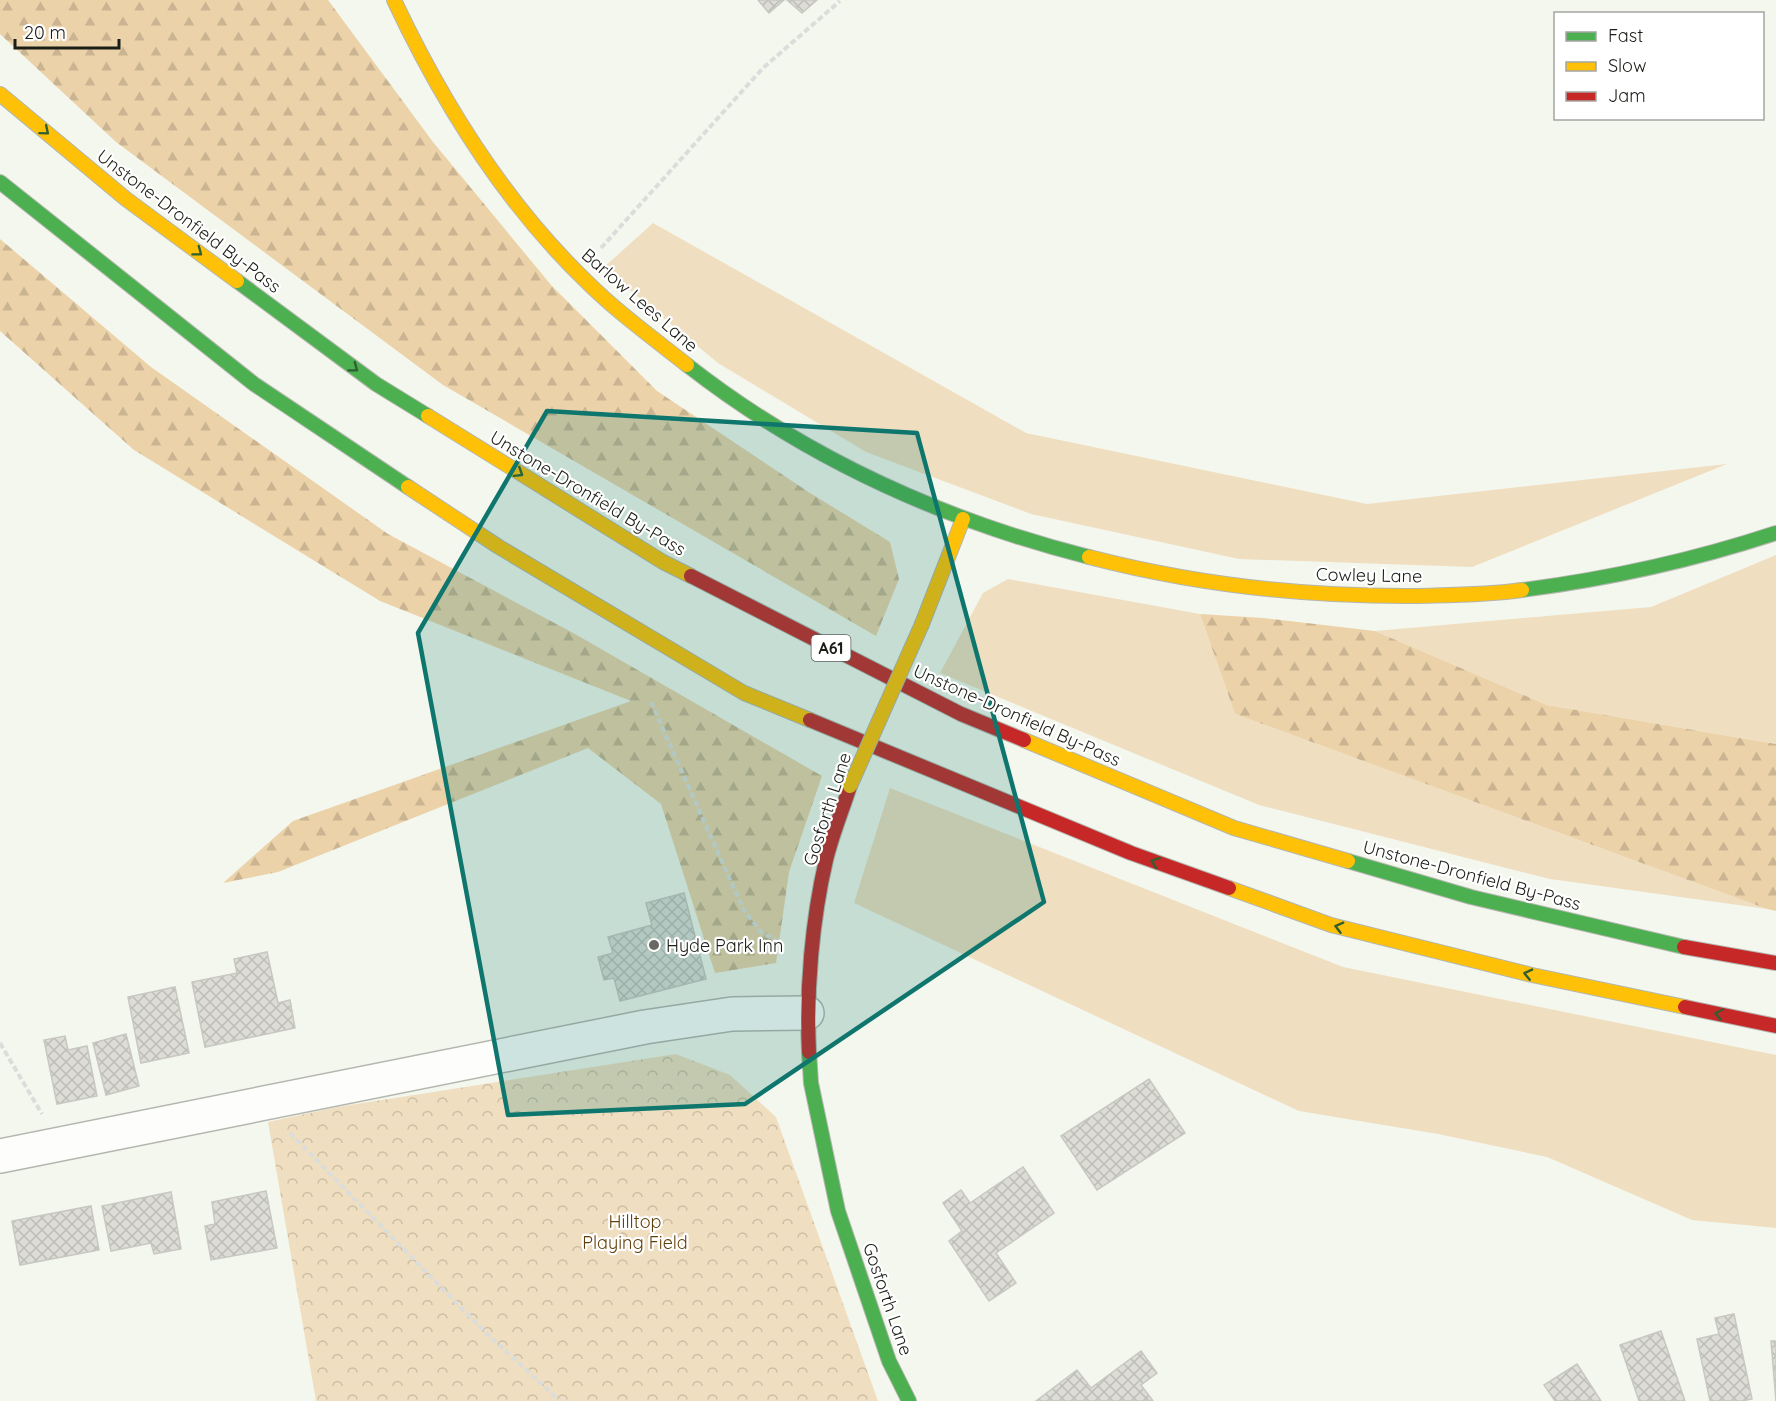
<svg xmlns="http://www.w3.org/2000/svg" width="1776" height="1401" viewBox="0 0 1776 1401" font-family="Quicksand,sans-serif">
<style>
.green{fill:#f0dec0}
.forest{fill:url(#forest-firs)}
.park{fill:url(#park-crowns)}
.building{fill:url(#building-cross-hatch);stroke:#c7c8c0;stroke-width:1.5}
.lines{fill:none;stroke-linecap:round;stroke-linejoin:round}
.street-casing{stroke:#b4b6af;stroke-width:36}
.fast-casing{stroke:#b4b6af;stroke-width:16}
.slow-casing{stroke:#b4b6af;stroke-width:16}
.jam-casing{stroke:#b4b6af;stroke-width:16}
.path{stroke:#dbddda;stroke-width:4;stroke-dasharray:6 3;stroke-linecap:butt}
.street{stroke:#fdfefc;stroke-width:33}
.fast{stroke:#4caf50;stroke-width:14}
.slow{stroke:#ffc107;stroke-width:14}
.jam{stroke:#c62828;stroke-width:14}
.slow-bridge-casing{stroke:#b4b6af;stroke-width:16;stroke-linecap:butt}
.slow-bridge{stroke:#ffc107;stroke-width:14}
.oneway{stroke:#315f31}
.marked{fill:#0f766e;fill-opacity:0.2;stroke:#0f766e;stroke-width:4.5;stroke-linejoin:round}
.poi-dot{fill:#676962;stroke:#fff;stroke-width:2}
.labels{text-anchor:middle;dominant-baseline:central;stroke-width:4.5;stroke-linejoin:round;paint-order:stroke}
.shield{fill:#fff;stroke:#5f615d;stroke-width:1.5}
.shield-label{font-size:16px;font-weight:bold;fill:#1b1d17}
.street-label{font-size:18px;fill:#1b1d17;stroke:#fff}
.poi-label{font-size:18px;fill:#1b1d17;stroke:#fff;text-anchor:start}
.park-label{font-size:18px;fill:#603f08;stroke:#fff}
</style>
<defs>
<pattern id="forest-firs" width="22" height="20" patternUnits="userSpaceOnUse" patternTransform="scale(1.5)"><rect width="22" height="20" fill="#ecd2a9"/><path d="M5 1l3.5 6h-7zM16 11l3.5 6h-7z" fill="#cab491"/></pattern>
<pattern id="park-crowns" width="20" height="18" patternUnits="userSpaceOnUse" patternTransform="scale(1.5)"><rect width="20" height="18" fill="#f0dec0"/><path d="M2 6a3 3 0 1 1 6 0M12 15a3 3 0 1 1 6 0" fill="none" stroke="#cdbea4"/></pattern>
<pattern id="building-cross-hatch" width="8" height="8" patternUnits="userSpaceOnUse" patternTransform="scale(1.5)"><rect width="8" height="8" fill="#ddddd6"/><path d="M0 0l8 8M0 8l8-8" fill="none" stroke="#bdbdb7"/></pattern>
</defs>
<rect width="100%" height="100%" fill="#f4f7ee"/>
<path class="green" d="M653,223L1026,433L1367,504L1727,464L1472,567L1239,559L1031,514L866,452L718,363L603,268Z
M1776,555V744L1547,705L1375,631L1651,607Z
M1008,579L1200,614L1235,714L1767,909L1550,879L1259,805L940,673L983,593Z
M890,788L1343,967L1776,1055V1228L1692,1220L1547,1157L1438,1134L1299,1111L854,903Z"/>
<path class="forest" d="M0,0H328L433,142L551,285L657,391L810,493L890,542L899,579L876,636L443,385L116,142L0,34Z
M0,239L151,367L388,534L575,634L822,776L789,872L776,963L715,973L661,804L588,748L278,872L223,883L293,821L631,701L380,601L134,450L0,331Z
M1200,614L1263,618L1375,631L1547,705L1776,744V911L1767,909L1235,714Z"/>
<path class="park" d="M676,1054L730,1075L776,1117L878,1401H316L268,1122L337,1107Z"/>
<path class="building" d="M758,0H784L769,13Z
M787,0H817L802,13Z
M684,893L706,979L620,1001L614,978L604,980L598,957L613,953L608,937L652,925L646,903Z
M267,952L278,1003L290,1000L295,1028L205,1047L192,982L237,973L234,959Z
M175,987L189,1053L141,1063L128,997Z
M126,1034L139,1086L106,1095L93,1043Z
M65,1036L68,1050L87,1046L97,1096L57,1104L44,1040Z
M1149,1079L1185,1133L1097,1190L1061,1136Z
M1023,1167L1054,1213L996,1253L1016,1283L989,1301L949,1241L962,1231L943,1203L961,1190L970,1203Z
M266,1191L277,1248L211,1260L205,1226L215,1224L212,1202Z
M171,1192L181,1249L154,1254L151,1243L111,1251L102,1206Z
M91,1206L99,1250L20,1265L12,1221Z
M1734,1314L1752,1399L1742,1401H1710L1697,1339L1719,1334L1715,1318Z
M1661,1331L1685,1401H1639L1620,1345Z
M1771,1341H1776V1401Z
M1141,1351L1157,1373L1141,1385L1153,1401H1036L1077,1370L1091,1388Z
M1577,1364L1601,1401H1555L1544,1385Z"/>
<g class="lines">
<g class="street-casing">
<path id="street" d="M0,1156L645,1027L732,1014L807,1013"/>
</g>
<g class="fast-casing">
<path id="fast" d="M0,182L254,384L408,487
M237,281L376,384L428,416
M687,365C806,458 943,520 1089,557
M1522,590C1608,579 1694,560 1776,533
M1348,861L1471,897L1684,947
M809,1052L811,1083L838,1211L889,1361L909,1401"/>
</g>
<g class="slow-casing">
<path id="slow" d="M394,0C442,102 504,202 586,281C617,312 653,338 687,365
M0,94L126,199L237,281
M428,416L663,562L691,576
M408,487L499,547L744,693L810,720
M1089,557C1197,585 1305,597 1417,596C1452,595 1487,595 1522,590
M922,624L963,519
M1024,740L1234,828L1348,861
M1229,888L1331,925L1532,975L1685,1007"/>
</g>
<g class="jam-casing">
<path id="jam" d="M691,576L961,714L1024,740
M810,720L1131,853L1229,888
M1684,947L1776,963
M1685,1007L1776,1026
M809,1052C806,991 812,920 826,860C832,835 842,811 850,786"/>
</g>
<path class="path" d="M601,248L763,68L840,1
M651,702L743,909L762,933L778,941
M0,1043L42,1114
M290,1133L483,1330L560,1401"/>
<use href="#street" class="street"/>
<use href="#fast" class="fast"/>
<use href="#slow" class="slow"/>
<use href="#jam" class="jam"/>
<g class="slow-bridge-casing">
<path id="slow-bridge" d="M850,786L922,624"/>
</g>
<use href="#slow-bridge" class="slow-bridge"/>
</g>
<defs><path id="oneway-chevron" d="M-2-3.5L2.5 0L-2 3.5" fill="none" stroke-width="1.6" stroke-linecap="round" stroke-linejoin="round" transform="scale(1.5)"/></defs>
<g class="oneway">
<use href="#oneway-chevron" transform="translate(45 131) rotate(40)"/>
<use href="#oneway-chevron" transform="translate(198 252) rotate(37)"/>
<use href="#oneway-chevron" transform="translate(354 368) rotate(37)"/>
<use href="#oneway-chevron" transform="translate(519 473) rotate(32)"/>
<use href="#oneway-chevron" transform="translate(1155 862) rotate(-160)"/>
<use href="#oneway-chevron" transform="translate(1339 927) rotate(-165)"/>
<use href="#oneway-chevron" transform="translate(1528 974) rotate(-167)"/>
<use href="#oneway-chevron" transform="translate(1719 1014) rotate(-168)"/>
</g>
<path class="marked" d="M547,411L917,433L1044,902L745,1104L508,1115L418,633Z"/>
<circle class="poi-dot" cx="654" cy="945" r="6"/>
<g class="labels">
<rect class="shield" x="811.5" y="635" width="39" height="26" rx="4.5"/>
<g class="shield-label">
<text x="831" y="648">A61</text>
</g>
<g class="street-label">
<text transform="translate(189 221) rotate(37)">Unstone-Dronfield By-Pass</text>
<text transform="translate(640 300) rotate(41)">Barlow Lees Lane</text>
<text transform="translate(588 493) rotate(31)">Unstone-Dronfield By-Pass</text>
<text transform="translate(1369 575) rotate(1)">Cowley Lane</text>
<text transform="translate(1017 715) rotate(24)">Unstone-Dronfield By-Pass</text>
<text transform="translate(827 809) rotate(-72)">Gosforth Lane</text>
<text transform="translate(1472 875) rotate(15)">Unstone-Dronfield By-Pass</text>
<text transform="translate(888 1299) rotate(71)">Gosforth Lane</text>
</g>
<g class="poi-label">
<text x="666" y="945">Hyde Park Inn</text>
</g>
<g class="park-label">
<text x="635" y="1221">Hilltop<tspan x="635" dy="21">Playing Field</tspan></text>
</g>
</g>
<rect x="1554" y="12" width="210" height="108" fill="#ffffff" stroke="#a4a5a2" stroke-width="1.5"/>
<rect x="1566" y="32" width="30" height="9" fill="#4caf50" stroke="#a4a5a2" stroke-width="1.5"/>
<text x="1608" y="42" font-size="18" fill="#1b1d17">Fast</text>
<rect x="1566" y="62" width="30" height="9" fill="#ffc107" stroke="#a4a5a2" stroke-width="1.5"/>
<text x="1608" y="72" font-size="18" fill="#1b1d17">Slow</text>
<rect x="1566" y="92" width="30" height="9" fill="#c62828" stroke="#a4a5a2" stroke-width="1.5"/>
<text x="1608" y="102" font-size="18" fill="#1b1d17">Jam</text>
<path d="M15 39v9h104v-9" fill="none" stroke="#1b1d17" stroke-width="3"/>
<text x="24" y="39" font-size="18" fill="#1b1d17" stroke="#ffffff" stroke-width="4.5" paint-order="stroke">20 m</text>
</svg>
